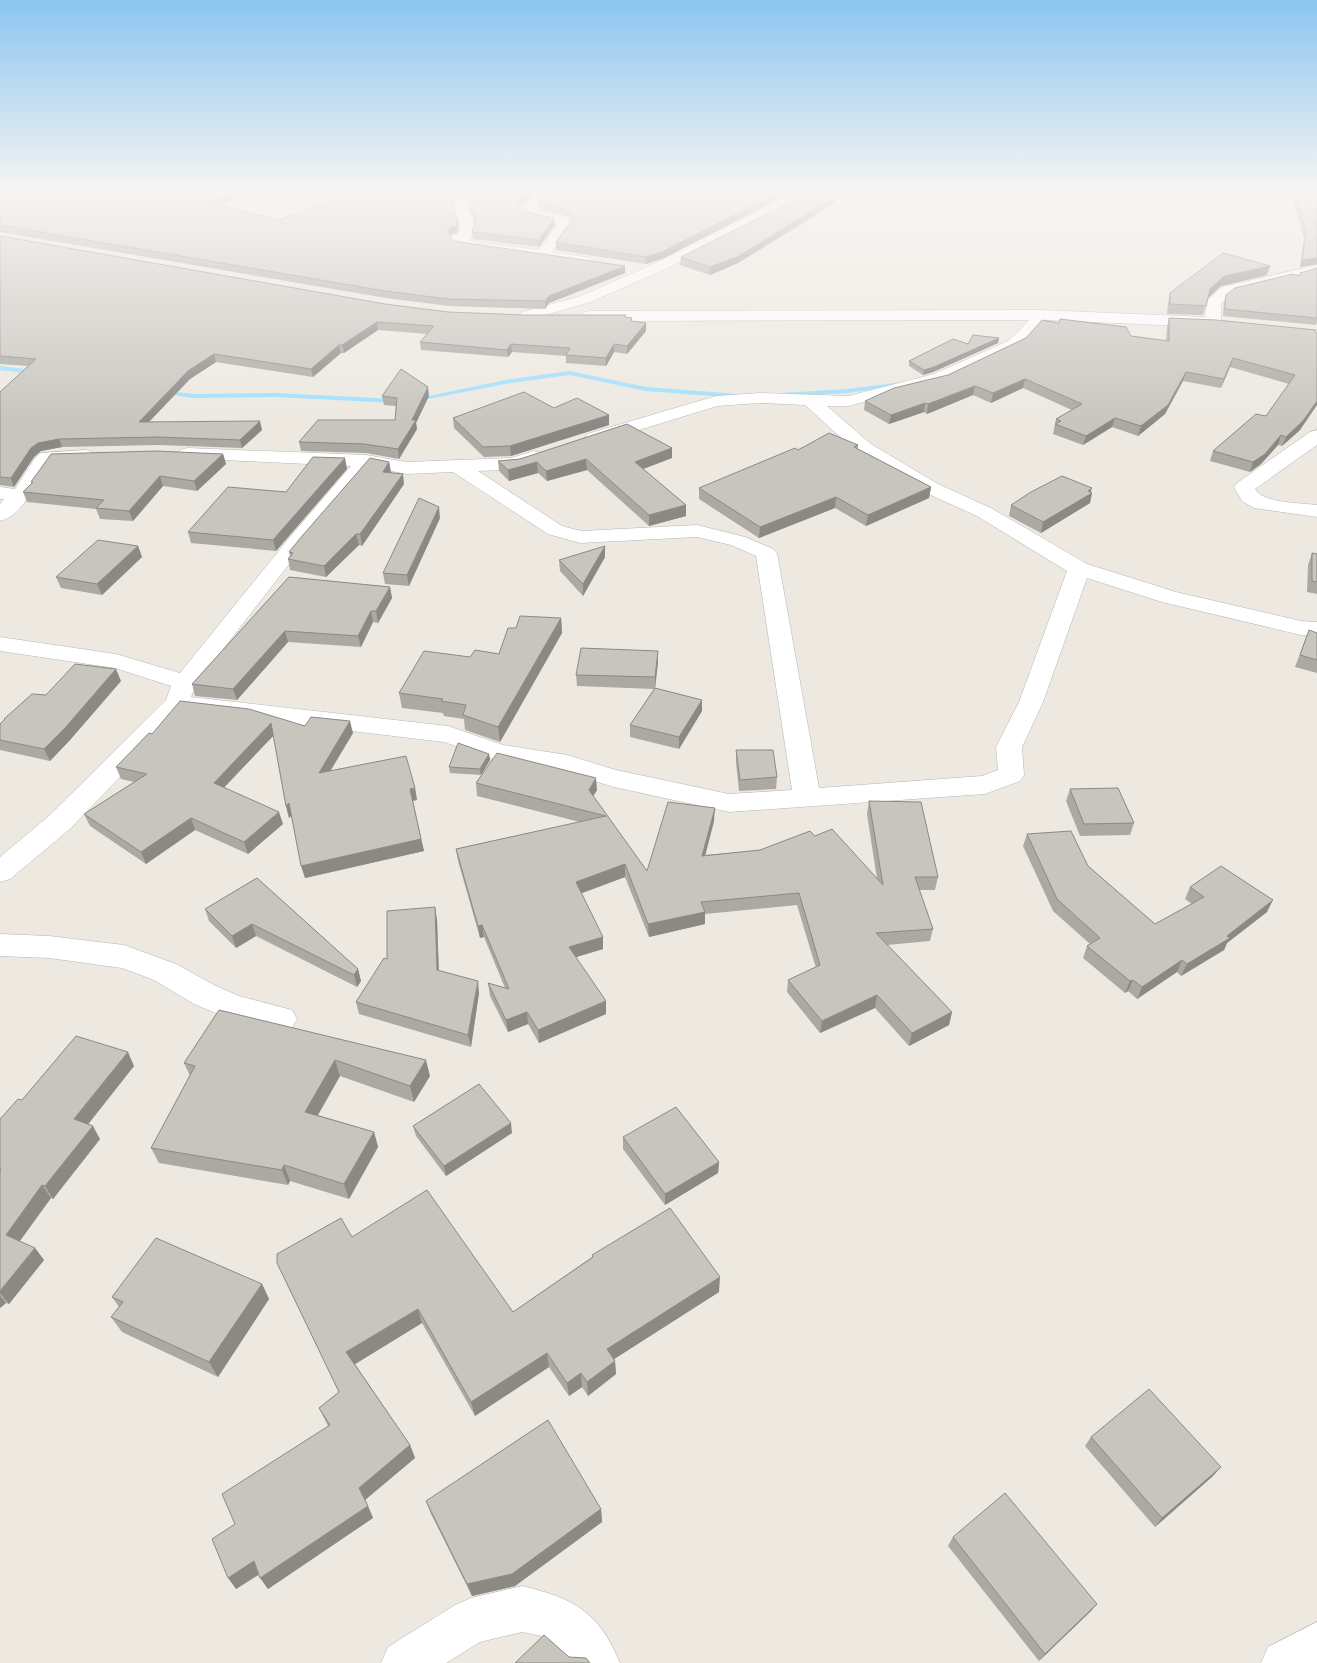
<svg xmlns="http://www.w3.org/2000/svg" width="1317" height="1663" viewBox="0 0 1317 1663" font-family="'Source Sans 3',sans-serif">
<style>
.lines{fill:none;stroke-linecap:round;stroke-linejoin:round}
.stream{fill:#a0dfff;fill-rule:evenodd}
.minor-casing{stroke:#b2b5b9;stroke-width:1}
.minor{fill:#fff;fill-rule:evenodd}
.wall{fill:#aca9a3}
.shaded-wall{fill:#8c8985}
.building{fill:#c8c4be;stroke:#8c8985}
</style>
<rect width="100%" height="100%" fill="#ede9e1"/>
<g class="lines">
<path class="stream" d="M0,366L34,370L37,372L34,374L0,370Z
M569,371L646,387L738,394L741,396L738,398L646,391L569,375L505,384L418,401L415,399L505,380Z
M903,382L906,384L905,385L847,393L781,397L778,395L781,393L847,389Z
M166,391L194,394L276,393L395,399L398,401L395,403L276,397L194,398L164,394L163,393Z"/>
<g class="minor-casing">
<path id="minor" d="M467,193H481L469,203L467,209L475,227L470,241L539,250L558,224L530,218L518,210L538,193H552L534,209L566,218L573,223L552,252L585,257L590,258L592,261L590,264L585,265L454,246L450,239L452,236L458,235L461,227L453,209L459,198Z
M793,193H809L808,196L670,267L591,302L525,321L519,319L517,316L519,313L581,296L660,261Z
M1317,265V273L1232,293L1221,303V322L1219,325L1206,327L1046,320L1020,347L946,382L848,406H827L871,444L938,484L991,508L1087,564L1176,592L1301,621L1317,622V636L1301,635L1162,602L1087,578L1043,702L1022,747L1024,775L1020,781L985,794L729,812L614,787L565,772L499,761L444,742L183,711L70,829L10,879L0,882V857L50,815L166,700L171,686L115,668L0,651V637L116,654L180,673L290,537L351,466L180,458L178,454L180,450L187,448L366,455L407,462L511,458L534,451L541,453L543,457C533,472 494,470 478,471L562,526L581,531L697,525L745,537L773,549L777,553L819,788L982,776L998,770L996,747L1019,702L1067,571L977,516L924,492L857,452L805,405L760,403L717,406L594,444L587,442L585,438L587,434L716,396L760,393L848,396L934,374L1008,341L1029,320L589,321L583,319L581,316L583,313L589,311L1042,310L1205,317L1208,300L1222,287ZM371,467L407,474L453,472L548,534L580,543L697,537L731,545L756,556L792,790L729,794L616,770L567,755L503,745L448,726L191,697L196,684L304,545Z
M1317,430V445L1255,489C1262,503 1301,503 1317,505V517L1254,508L1242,501L1234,487L1237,483L1310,432Z
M86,450L93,452L95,456L93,460L53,463C34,479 27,514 0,521V504L4,499H0V487L15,489L35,458L41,453Z
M0,934L49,936L124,945L176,964L216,986L239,996L292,1010L297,1019L292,1028L281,1032L223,1016L194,1004L154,980L122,968L49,958L0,956Z
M522,1586C574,1598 599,1612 620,1663H572L542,1636L522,1632L480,1642L446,1663H381L388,1647L455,1605L471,1598Z
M1317,1622V1663H1261L1268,1647Z"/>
</g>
<use href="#minor" class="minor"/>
</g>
<path class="wall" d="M0,193H247L219,206L279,220L351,193H464L458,196L453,207L459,227L457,233L452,234L450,236L453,241L625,273L549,303L545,309L449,306L386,298L0,232Z
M475,193H535L520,207L529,213L554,218L555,225L539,247L473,239L472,232L475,222L469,209L468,202Z
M547,193H790L662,259L646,264L556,250V242L572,220L567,216L538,208L537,201Z
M1291,193H1317V264L1300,267L1304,238Z
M836,196L835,203L738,263L710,275L680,265L681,257Z
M0,236L385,304L448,312L524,315L626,317L646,331L627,354L614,352L606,366L566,363V356L512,352L508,357L421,350L420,342L428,334L378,330L344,353H341L313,377L216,362L190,379L149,422L262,430L242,448L159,445L62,447L41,451L34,457L14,487L0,485V392L28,366L0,364Z
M1317,268V322L1316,325L1223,316L1224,302L1226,295L1299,276L1300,273Z
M1267,275L1221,286L1208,298L1203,315L1167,314L1168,303L1170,293Z
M1169,318L1316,330L1300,430L1282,446L1278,445L1261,464L1250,472L1210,461L1213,451L1266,416L1289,384L1230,367L1221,388L1183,381L1165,414L1138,436L1112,427L1083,445L1053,434L1056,419L1072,410L1023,388L991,403L973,395L927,414L924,412L889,424L864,410L865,401L948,375L1026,338L1131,336L1166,341L1167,327Z
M999,338L998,343L933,372L923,375L909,366V361L968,344Z
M382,396H429L416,423L417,429L399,459L366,453L301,451L299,442L395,420L396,406L384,405Z
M554,408L609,415V425L511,456L484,457L454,428L453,418Z
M858,445V449L931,487L929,498L866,526L835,508L759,538L699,499V488L798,450Z
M672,448V458L643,469L686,505V516L649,526L587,470L547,481L538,473L509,481L499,471L498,461Z
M223,454L226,464L197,491L163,486L133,521L100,519L96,509L27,502L23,492L32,483L31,482Z
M389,462L391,472L404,484L362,546L359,545L326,577L290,570L288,559L290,556L289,552Z
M347,469L276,551L191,543L188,532Z
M1091,492L1092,493L1090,503L1041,533L1009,516L1011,505Z
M440,518L409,586L385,584L383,573Z
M138,546L142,557L102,595L61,588L56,577Z
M1312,553L1317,554V594L1307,592L1308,565Z
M605,557L583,596L560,571L559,560Z
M289,577L390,587L392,598L378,623L373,622L361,647L288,642L237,700L195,696L192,684Z
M561,618L562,633L500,742L465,730L464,719L444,716L443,713L402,708L399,693L470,657L499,654L516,628Z
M1309,630L1317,633V673L1295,667Z
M658,662L655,688L702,700V711L679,749L630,737V725L654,689L577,686L576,675Z
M121,681L70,740L50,761L0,750V724L4,720V719L46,695Z
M305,726L353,733L330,771L415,788L417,800L413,801L424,851L305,878L291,816L289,818L286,806L273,736L224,787L283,824L248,854L195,830L146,864L90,826L84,814L134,782L121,779L116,767L152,734Z
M736,750L777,777L776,789L739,791L736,762Z
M489,754L490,760L481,775L450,773L449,767Z
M476,783L597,790L593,796L647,871L714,821L705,855L760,850L815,836L877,879L867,814L869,801L938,877L935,890H919L933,929L930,941L887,945L952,1012L949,1025L909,1046L875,1008L820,1033L787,992L788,980L816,968L797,905L705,914V924L649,937L625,877L581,893L603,937V949L576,957L606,1014L539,1043L528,1024L508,1032L490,996L488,983L505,988L484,937L480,938L458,861L456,849L580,822L477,796Z
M1070,789L1134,823L1130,835L1080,836L1066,801Z
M1027,834L1088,866L1155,924L1192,904L1185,899L1190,887L1267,912L1227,943L1224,950L1181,976L1177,972L1137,999L1128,991L1125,993L1083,958L1087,946L1090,944L1053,911L1023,846Z
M257,878L358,969L361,981L357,987L256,936L236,948L209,921L205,909Z
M437,919L439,971L479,993L471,1047L359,1014L356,1002L387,959Z
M219,1010L430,1076L414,1102L340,1076L318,1115L374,1132L378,1147L349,1199L290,1181L288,1185L159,1163L151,1148L190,1076L184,1063Z
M134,1066L88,1124L100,1139L53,1199L51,1198L19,1241L35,1248L44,1260L9,1304L6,1303L0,1308V1119L22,1100Z
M413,1126L512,1133L446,1176L416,1136Z
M623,1137L719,1162L718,1173L665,1205L623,1149Z
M352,1237L513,1312L592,1257V1255L719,1292L614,1359L615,1361L616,1374L588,1396L582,1387L569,1396L549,1367L475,1416L422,1323L355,1364L410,1445L415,1458L365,1500L373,1518L268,1589L259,1575L236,1589L235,1524L328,1426L319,1408L339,1392L277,1263Z
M262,1284L269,1299L218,1377L122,1332L111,1317L119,1307L112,1297Z
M1091,1437L1213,1476L1155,1527L1085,1446Z
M426,1501L601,1509L602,1522L515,1586L472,1596L431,1514Z
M953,1537L1097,1604L1091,1611L1039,1661L948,1546Z"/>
<path class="shaded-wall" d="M231,193H247L209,210L208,203Z
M456,193H464L458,196L451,210V203Z
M527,193H535L516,210V203Z
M777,193H790L662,259L646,264V257Z
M836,196L835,203L738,263L710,275V267Z
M554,218L555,225L539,247V240Z
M458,220L459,227L457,233L452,234L448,238V231Z
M1317,258V264L1300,267L1302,260Z
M625,266V273L549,303L545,309V301L549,296Z
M1270,266L1267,275L1221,286L1207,299L1210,289L1224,276Z
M377,322L378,330L344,353L342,345Z
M646,323V331L627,354V346Z
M999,338L998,343L933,372L923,375L924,370Z
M511,344L512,352L508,357L507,350Z
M614,344V352L606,366V358Z
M339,345L341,353L313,377L311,369Z
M214,354L216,362L190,379L141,430L139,422L188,371Z
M1233,358L1230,367L1221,388L1224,379Z
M1186,372L1183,381L1165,414L1138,436L1141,426Z
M1025,379L1023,388L991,403L993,393Z
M975,386L973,395L927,414L928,404Z
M428,387L429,396L416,423L417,429L399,459L398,449Z
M1317,401V405L1300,430L1282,446L1286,437Z
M925,403L924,412L889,424L891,415Z
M609,415V425L511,456L510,446Z
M1115,418L1112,427L1083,445L1086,436Z
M260,421L262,430L242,448L240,440Z
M1281,435L1278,445L1261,464L1250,472L1253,462Z
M59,439L62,447L41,451L34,457L14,487L11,478L31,448L38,443Z
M672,448V458L635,472V462Z
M223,454L226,464L197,491L194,481Z
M345,458L347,469L276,551L273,540Z
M586,459L587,470L547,481L546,471Z
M389,462L391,473L383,472Z
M537,462L538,473L509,481L508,470Z
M403,474L404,484L362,546L360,534Z
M160,476L163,486L133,521L129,511Z
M931,487L929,498L866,526L868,515Z
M1092,488L1090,494L1092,493L1090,503L1041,533L1043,522Z
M836,497L835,508L759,538L760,527Z
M686,505V516L649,526V515Z
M439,507L440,518L409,586L407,575Z
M356,534L359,545L326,577L324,566Z
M138,546L142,557L102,595L97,584Z
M605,546V557L583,596V584Z
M390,587L392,598L378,623L376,611Z
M371,611L373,622L361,647L358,636Z
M561,618L562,633L500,742L498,727Z
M285,631L288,642L237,700L233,689Z
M658,651V662L655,689V677Z
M116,669L121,681L70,740L50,761L44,749Z
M702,700V711L679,749V737Z
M350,721L353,733L322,785L319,773Z
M271,723L274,735L218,794L214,783Z
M489,754L490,760L481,775L480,769Z
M596,778L597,790L589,803V790Z
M415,788L417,800L412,801L410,789Z
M289,803L292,815L289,818L286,806Z
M715,808L714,821L702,868V856Z
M279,812L283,824L248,854L244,842Z
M191,818L195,830L146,864L141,852Z
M421,839L424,851L305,878L301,866Z
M625,864V877L577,895L576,882Z
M1273,900L1267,912L1227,943L1224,950L1181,976L1187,964L1227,936Z
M435,907L437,919L439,982L437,970Z
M705,912V924L649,937L648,924Z
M252,924L256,936L236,948L232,936Z
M482,925L484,937L480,938L478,926Z
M603,937V949L570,959L569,947Z
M1182,960L1177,972L1137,999L1142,987Z
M358,969L361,981L357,987L354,975Z
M1133,980L1128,991L1125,993L1130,981Z
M478,981L479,993L471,1047L468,1035Z
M877,995L875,1008L820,1033L822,1021Z
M606,1001V1014L539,1043L538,1030Z
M527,1012L528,1024L508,1032L506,1020Z
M952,1012L949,1025L909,1046L912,1033Z
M128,1052L134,1066L82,1132L74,1119Z
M335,1060L340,1076L311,1127L305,1112Z
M426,1060L430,1076L414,1102L410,1086Z
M511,1123L512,1133L446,1176L444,1166Z
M93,1126L100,1139L53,1199L45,1186Z
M374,1132L378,1147L349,1199L344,1184Z
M719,1162L718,1173L665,1205V1194Z
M284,1165L290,1181L288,1185L282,1170Z
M42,1185L51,1198L15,1248L6,1235Z
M35,1248L44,1260L9,1304L0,1293V1291Z
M720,1277L719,1292L608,1363L607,1349Z
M262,1284L269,1299L218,1377L209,1362Z
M0,1296L6,1303L0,1308Z
M418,1309L422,1323L352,1366L346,1352Z
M547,1353L549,1367L475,1416L471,1402Z
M615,1361L616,1374L588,1396L587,1382Z
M581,1373L582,1387L569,1396L567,1383Z
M410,1445L415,1458L365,1500L359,1488Z
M1221,1467L1213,1476L1155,1527L1162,1518Z
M368,1506L373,1518L268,1589L260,1578Z
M601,1509L602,1522L515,1586L472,1596L467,1584Z
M254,1561L262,1572L236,1589L228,1578Z
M1097,1604L1091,1611L1039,1661L1045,1654Z"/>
<path class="building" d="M0,193H231L208,203L279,220L351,193H456L451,203L458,220L456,226L451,227L448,231L453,241L625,266L549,296L545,301L448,299L385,291L0,225Z
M475,193H527L516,203L529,213L554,218L539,240L472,232L476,219L468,202L470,197Z
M547,193H777L662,252L646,257L556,242L575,216L566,209L537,201Z
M804,193H824L836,196L739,256L710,267L681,257L791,202Z
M1295,193H1317V258L1302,260L1306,232Z
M0,236L385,304L448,312L524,315H626L625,317L632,318L631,321L646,323L627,346L614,344L606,358L566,355L570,348L511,344L507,350L420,342L434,326L377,322L342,345H339L311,369L214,354L188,371L139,422L260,421L240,440L157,437L59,439L38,443L31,448L11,478L0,477V392L36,359L0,356Z
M1223,253L1270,266L1224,276L1210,289L1206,306L1170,304V293Z
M1317,268V318L1225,309L1226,295L1235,288L1293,274L1300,276V273Z
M1169,318L1216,320L1316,330L1315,332L1317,333V401L1303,421L1286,437L1281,435L1265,454L1253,462L1213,451L1256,414L1266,416L1295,375L1233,358L1224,379L1186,372L1168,405L1141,426L1115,418L1086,436L1055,424L1061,421L1056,419L1082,404L1025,379L993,393L975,386L928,404L925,403L891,415L865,401L894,388L948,375L1026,338L1042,320L1059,323L1060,319L1126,327L1131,336L1169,341Z
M973,335L999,338L934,367L924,370L909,361L953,339L968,344Z
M401,369L428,387L412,420H416L398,449L364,444L299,442L318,420H395L397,398L382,396Z
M524,392L554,408L577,398L609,415L510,446L483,447L453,418Z
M627,424L672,448L635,462L686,505L649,515L586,459L546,471L537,462L508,470L498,461L520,459Z
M829,433L858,445L854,447L931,487L868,515L836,497L760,527L699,488L795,448L798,450Z
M156,451L223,454L194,481L160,476L129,511L96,508L104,500L23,492L33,482H31L51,454Z
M313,457L345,458L273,540L188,532L228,487L286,492Z
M370,458L389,462L383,472L403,474L360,534H356L324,566L288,559L293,553L289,552L303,535Z
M1062,476L1092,488L1088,491L1092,493L1043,522L1011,505L1031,492Z
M419,498L439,507L407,575L383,573Z
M98,540L138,546L97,584L56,577Z
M605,546L583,584L559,560Z
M1312,553L1317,554V582L1312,581Z
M289,577L390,587L376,611H371L358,636L285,631L233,689L192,684Z
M520,616L561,618L498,727L463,715L466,705L441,701L443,699L399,693L424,651L470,657L475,650L499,654L508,628H516Z
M1309,630L1317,633V660L1300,655Z
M581,648L658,651L655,677L576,675Z
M75,664L116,669L65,728L44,749L0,740V724L5,719H4L32,694L46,695Z
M655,688L702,700L679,737L630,725Z
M180,701L249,709L305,726L311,717L350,721L319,773L406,756L415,788L410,789L421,839L301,866L289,803L286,806L271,723L214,783L279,812L244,842L191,818L141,852L84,814L147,774L116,767L149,733L152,734Z
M458,743L489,754L480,769L449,767Z
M736,750H773L777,777L740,780Z
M497,753L596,778L589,790L647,871L668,802L715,808L702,856L760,850L810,831L815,836L832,829L883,885L869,801L921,802L938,877H915L933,929L876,933L952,1012L912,1033L877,995L822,1021L788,980L820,965L799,893L701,902L705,912L648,924L625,864L576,882L603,937L569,947L606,1001L538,1030L527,1012L506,1020L488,983L509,989L482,925L478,926L456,849L606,816L476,783Z
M1118,788L1134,823L1084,824L1070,789Z
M1071,831L1088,866L1155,924L1204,897L1190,887L1221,866L1273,900L1227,936L1230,938L1187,964L1182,960L1142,987L1133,980L1130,981L1087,946L1100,938L1057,899L1027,834Z
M257,878L358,969L354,975L252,924L232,936L205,909Z
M435,907L437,970L478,981L468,1035L356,1002L384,958L387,959V911Z
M219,1010L426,1060L410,1086L335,1060L305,1112L374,1132L344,1184L284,1165L282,1170L151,1148L195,1066L184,1063Z
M76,1036L128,1052L74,1119L93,1126L45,1186L42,1185L6,1235L35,1248L0,1291V1171L1,1169H0V1119L18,1099L22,1100Z
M479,1084L511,1123L444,1166L413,1126Z
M676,1107L719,1162L665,1194L623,1137Z
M427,1190L513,1312L593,1257L592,1255L670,1208L720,1277L607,1349L615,1361L587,1382L581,1373L567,1383L547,1353L471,1402L418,1309L346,1352L410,1445L359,1488L368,1506L260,1578L254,1561L228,1578L212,1539L235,1524L222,1494L330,1425L319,1408L339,1392L277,1263V1254L341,1218L352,1237Z
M156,1238L262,1284L209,1362L111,1317L123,1302L112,1297Z
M1149,1389L1221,1467L1162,1518L1091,1437Z
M548,1420L601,1509L512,1574L467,1584L426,1501Z
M1005,1493L1097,1604L1045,1654L953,1537Z
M544,1635L569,1657L586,1658L590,1663H515Z"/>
<linearGradient id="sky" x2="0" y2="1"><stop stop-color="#8bc5f1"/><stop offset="0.45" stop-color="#f7f5f2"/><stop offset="1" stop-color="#f7f5f2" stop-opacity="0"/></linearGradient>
<rect width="1317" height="426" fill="url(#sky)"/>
</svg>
